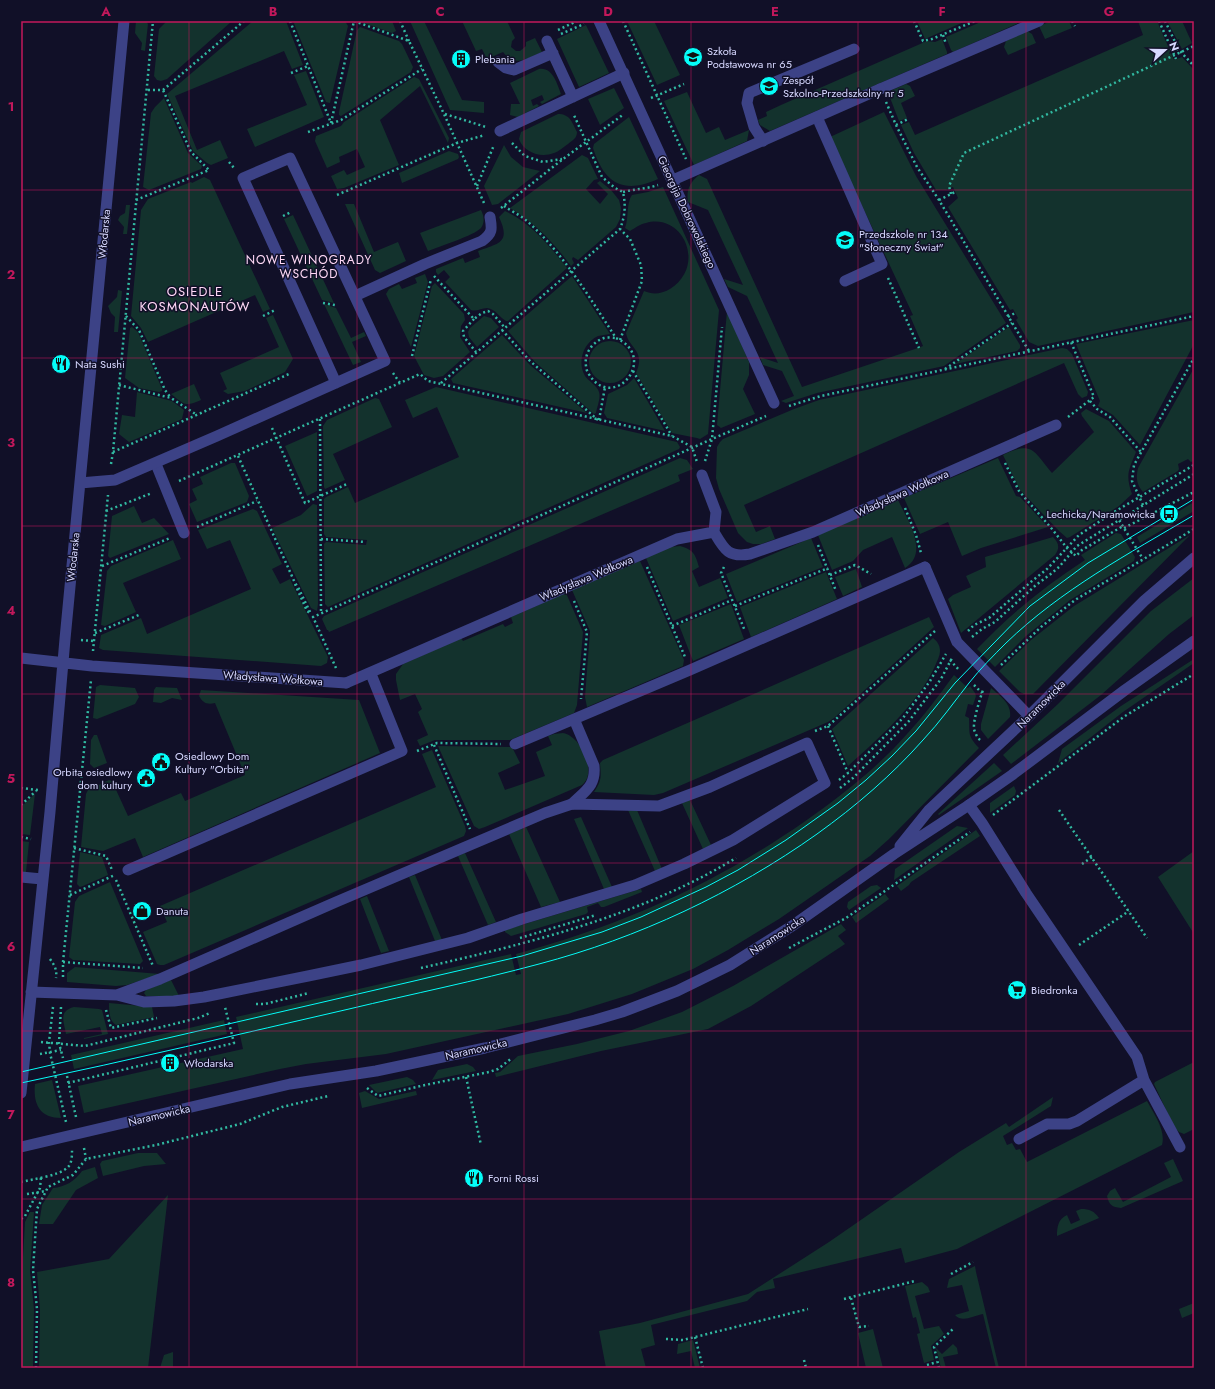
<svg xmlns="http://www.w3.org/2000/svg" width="1215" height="1389" viewBox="0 0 1215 1389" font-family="Jost,sans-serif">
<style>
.green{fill:#13322d}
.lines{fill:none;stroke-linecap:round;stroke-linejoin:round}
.path{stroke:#31b9a1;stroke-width:2.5;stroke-dasharray:2 3;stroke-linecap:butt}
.service{stroke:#3c4286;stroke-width:11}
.pedestrian{stroke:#3c4286;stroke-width:11}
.minor{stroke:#3c4286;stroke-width:11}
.tertiary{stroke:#3c4286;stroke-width:11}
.tram{stroke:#05fdf8;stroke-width:1}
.grid{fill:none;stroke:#c2185b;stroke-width:1;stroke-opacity:0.55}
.labels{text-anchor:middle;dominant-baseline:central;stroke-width:3;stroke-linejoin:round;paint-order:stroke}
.poi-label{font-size:11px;fill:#d7d8ff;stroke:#111028;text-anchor:start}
.street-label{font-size:11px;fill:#d7d8ff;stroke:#111028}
.neighbourhood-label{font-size:12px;letter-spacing:1px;fill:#ffd9f6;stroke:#111028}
.quarter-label{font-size:13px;letter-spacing:1px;fill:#ffd9f6;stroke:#111028}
.neatline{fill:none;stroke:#c2185b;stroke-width:1.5}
.grid-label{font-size:13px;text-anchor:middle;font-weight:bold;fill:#c2185b}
</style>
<rect width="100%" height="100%" fill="#111028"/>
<path class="green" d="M136,21H146L148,24L145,51L141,50L142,43L135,33Z
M167,21H232L167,79L161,81L157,80L154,76L159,29Z
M253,21H286L303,65L292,69L284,51L175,96L197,150L220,140L228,158L211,165L207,163L193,151L167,94Z
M293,21H345L348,26L330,103L326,102Z
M363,21H392L396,31L392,33L364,23Z
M410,21H424L462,100L484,102V113L450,110Z
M462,21H507L515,38L512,41L511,47L516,51H520L526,46V42L535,38L542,52C528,58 515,68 503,52L487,59L482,49L476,51Z
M627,21H654L680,75L657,85Z
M917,21H966L925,39Z
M983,21H1023L953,52L951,50L946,37Z
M1051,21H1069L1072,28L1045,39L1039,26Z
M1138,21H1157L1174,60L1182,57L1194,70V312L1038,346L1029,342L1016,320L1018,318L1013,309L1010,310L948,207L958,198L953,187L946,190H936L914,153L901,125L909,122L915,135L1143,35Z
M1167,21H1182L1192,43L1182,49Z
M586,25L609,73L579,87L557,39Z
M360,27L399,41L402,44L413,67L411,72L341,116L339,115V112L357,30Z
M1027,31L1032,34L1036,43L1008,55L1004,47L1006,41Z
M942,39L947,52V54L770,131L760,125L758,120L767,116L766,112L781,105L927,41L935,42Z
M539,69C553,67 557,84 561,94L542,104L540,102L544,100L542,95L531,100L533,106L537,104L539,106L518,117L510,115L511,104H520L510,83Z
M306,71L324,117L255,147L247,129L307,105L294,75Z
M414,77L419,79L449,138L448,143L420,86L380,120L399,165L344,188L337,189L331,176L344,170L347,175L365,167L357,149L339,157L340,162L327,168L315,141L316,136L341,126L344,122Z
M906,84L910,86L915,96L901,103L907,118L899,121L889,95L892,90Z
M614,88L624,108L600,125L588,99Z
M687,92L706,133L719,127L725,140L749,130L747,141L694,165L664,101Z
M164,98L188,153L202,166L201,169L149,190L143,187L151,113L155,107Z
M884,112L916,176L1006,323L944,366L817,393L786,403L781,401L794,396L782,371L763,365L760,357L778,363L747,296L728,287L724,279L743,285L708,210L688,202C686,190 690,182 699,175L707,179L802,387L915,349L923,346L910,316L913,315L830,137Z
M558,114C570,114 572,122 577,132C577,138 573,140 568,144C563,147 560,151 554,153C541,158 524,153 519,139L521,132Z
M629,117L658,179C623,195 604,183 593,148L594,144Z
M504,145L511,157L523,167L540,171L498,204L492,205L484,186Z
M449,151L458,154L459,157L458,159L402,183L399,173Z
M582,155L588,158L598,179L594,180L586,189L600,204L608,194L597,183L600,181L611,190L619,200L621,208L620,219L616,227L578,260L573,257L572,259L574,263L571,266C554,243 534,222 510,208Z
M204,177L210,180L270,309L263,312L255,295L148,342L141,328L131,316L141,210L148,199L191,182L192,183Z
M663,187L719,310L708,434L700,439L697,438L672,433L636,373C646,350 629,349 626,333L644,291C653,295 661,294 670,289C707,266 683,212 646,223C640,224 635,228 630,231L625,228C629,218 626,203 632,195L648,192Z
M345,204H354L374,252L398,242L406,261L380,273L375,270Z
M126,205H130L127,234H123L124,227L118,220L120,216L125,213Z
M481,210C484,216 485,222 481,228C475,235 438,247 428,251L420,233Z
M505,211C531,223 550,246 567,268L508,321H506C499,317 496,309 487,308C481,308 477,312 471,310L445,282L450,277L444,270L438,275L436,272V269L463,258L465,263L480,257L478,251C499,243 511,243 499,217Z
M293,215L334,303L322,300L284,219Z
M425,274L428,282L411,347L386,294L389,289L399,284L402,289L417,283L415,278Z
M572,276L610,334C606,335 602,335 598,336C583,343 577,362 585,376C589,382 597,385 599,392C601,398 597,407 596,413L594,414L535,362L508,331Z
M435,283L464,314L465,320L461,326L460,337L470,352L443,376L434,378L424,375L414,356L432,286Z
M118,290L122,291L118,332H114L115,317L111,313L108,306L117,297Z
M324,304L336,308L351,338L364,332L366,336L352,342L361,362L353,365Z
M727,311L749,362V375L743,389L755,414L721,428L717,425Z
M273,315L293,359L285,372L245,391L228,394L223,391L227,389L220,373L279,347L266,318Z
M484,316L491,318L499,327L477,347L469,337L468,332L470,328Z
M1194,320V344L1140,445L1113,415L1098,406L1100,401L1076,344Z
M132,327L138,332L162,389V391L159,392L139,388L125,378L130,328Z
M1009,327L1020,345V348L1017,351L955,364Z
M502,335L530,365L587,413L453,383L451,379Z
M589 362a21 21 0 1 1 42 0a21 21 0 1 1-42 0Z
M1062,348L1067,349L1072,354L1088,392L1087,396L1082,398L1078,394L1064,363L744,505L756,532L770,526L775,539L761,544H753L747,542L738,533L719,489L716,478L717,447L720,442L723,439L794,409L819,400Z
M1194,368V461L1191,462L1188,459L1178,464L1179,469L1178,471L1143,492C1136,484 1136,477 1138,468Z
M634,378L665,431L607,418L604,413L608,394L627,385Z
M194,384L201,400C185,407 185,405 171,394Z
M436,387L677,442L680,447L679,449L328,607L325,604L324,544L326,542L366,545L367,540L326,537L324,534V499L326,497L348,487L355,503L459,457L437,407L413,418L405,400Z
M137,392L172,401L184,410L182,419L129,442L119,434L122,415L135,417Z
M375,398L379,399L392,427L333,454L345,480L325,489L324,487L323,426L327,420Z
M1086,409L1109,421L1136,452C1129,470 1125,474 1132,494L1119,506L1070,537L1067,538L1059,531L1020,490L1003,455C1033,440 1034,452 1052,473L1094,432L1082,416L1081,413Z
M317,432V491L307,496L285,446Z
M680,458L687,460L693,469L678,475L680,481L329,632L328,630H327L322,619L324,616Z
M998,458L1016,496L1020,497L1048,527L981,548L962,556L948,522L920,534L904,498Z
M231,463H235L249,496L247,502L197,522L189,504L197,500L192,489L203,484L200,477Z
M898,500C907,519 930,553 905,568L892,537L863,550L853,561L832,570L818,535Z
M1194,502V511L1140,543L1137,537Z
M313,504L317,505L318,604L317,611L311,608L272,528L301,515Z
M134,506L142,523L154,518L169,534L110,558L108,556L112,516Z
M253,509L257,511L282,564L272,569L280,584L290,579L328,657L327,663L321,666L103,650L99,648L101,635L141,618L147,634L251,589L230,540L207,549L198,530Z
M1116,533L1121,534L1135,557L1134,561L1070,600L1026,636L995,667L977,649C1009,615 1045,586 1085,560L1081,555Z
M1190,535L1033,694H1024L1020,692L999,671L1031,640L1074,606Z
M1053,537C1059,543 1060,548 1055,555L961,633L948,599L953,595L971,587L966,576L986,567L985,557Z
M811,538L823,567L737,602L726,574Z
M173,540L181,559L123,583L136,612L105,626L101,625L107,571L111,566Z
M680,546C694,550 695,554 699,567L692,571L699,587L720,578L728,598L673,621L646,558L670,547Z
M640,561L684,660L683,666L587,707L585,697L590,631L572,590Z
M856,569L862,587L843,596L835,577Z
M826,572L837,599L751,637L740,607Z
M1194,578V615L1169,634L1101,695L1011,764L1003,755L1058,704L1151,611Z
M566,593L583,632L577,705L574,713L510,740H435L420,746L417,740L428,735L418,712L422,709L415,694L400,700L396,680V674L403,664L461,638L463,641L503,624L505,627L513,623L511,617Z
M731,604L744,639L693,661L679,625Z
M929,617L934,627L834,718L828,722L663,793L654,795L594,792C602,781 601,776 600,763L603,760Z
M933,638C937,641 940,645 940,651C940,656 937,661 935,666C918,704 879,738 848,766L832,729Z
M1194,659V663L1123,712L1058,763L1062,749L1121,706Z
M954,675L968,688L970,686L975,693L976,696L973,705L968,704L965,716L969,718C970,734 967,735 979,748L889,839L870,856L779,919L728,950L693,969L632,994L568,1014L386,1054L306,1064L280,1069L84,1113L78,1086L243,1049L236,1017L511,954L516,975L521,974L516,954C622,925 713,885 804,822C841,796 877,768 907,734C924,716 939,695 954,675Z
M100,685L135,688L139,697L135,704L97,719L93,718L96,687Z
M156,687L177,688L182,700L172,698L161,703L153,702L154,690Z
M991,688C1000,696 1012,704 1010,717L988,739L981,730V724Z
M201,690L359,700L380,753L143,857L135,838L103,851L81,847L86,794L88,790L109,780L112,781L128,816L181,793L185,801L245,775L215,703C207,705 203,703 199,696Z
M563,733C581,736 598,773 582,785L485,827L479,829L474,826L438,746L512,747L520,763L498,773L505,790C519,785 532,781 545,776L536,752L552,745L548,736L554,734Z
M94,735H97L107,763L94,768L90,764L91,740Z
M432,750L465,826L466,831L464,836L164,965H160L157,964L143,932L167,922L160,906L436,787L422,754Z
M994,763L1002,771L939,815L938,814Z
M1014,786L1016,791L1015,795L990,813V803Z
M35,794L30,835L21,834V807Z
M690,800L711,845L703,849L682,803Z
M628,810H637L662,869L655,871Z
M581,817L612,887L604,889L574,819Z
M957,826L968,828L894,880L895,869Z
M526,827L560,902L541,907L509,834Z
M976,830L980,836L911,882L909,885L901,891L897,886Z
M21,841L29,842L26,872H21Z
M1194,851V934L1158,877Z
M80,852L102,857L108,875L83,886L80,887L77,884Z
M465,853L496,922L488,925L458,856Z
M415,875L442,940L435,941L409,877Z
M110,882L143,961L140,964L73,960L69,957L75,902L79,896Z
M877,885L881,888L849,910L847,907L848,902L871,886Z
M641,889L642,892L604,907H601L598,903L587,907L588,912L586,914L511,936L505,932V930Z
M885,894L889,899L856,923L852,917Z
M367,896L389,951L381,953L360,899Z
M841,924L846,930L838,936L845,944L751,1006L708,1029L601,1051L496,1077L495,1073L500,1072L518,1056L577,1044L629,1031L682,1012L733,986Z
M75,967L160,974L127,985L116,986L67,982V973Z
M171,980L179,996H146L144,993L146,990Z
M109,1003L152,1007L154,1017L116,1025C109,1021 109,1011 109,1003Z
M74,1007L99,1009L102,1010L108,1034L84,1039V1038L102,1034L100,1027L66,1034C64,1022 58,1011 74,1007Z
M224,1020L227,1034L74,1069L71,1055Z
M1194,1062V1129L1184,1134L1179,1132L1174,1127L1154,1084L1155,1082Z
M467,1064L473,1067L476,1071L432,1080L438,1070Z
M407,1077L413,1080L416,1084L377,1093L369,1085Z
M52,1080L61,1118C39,1118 33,1103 35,1084Z
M365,1091L379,1099L416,1091L417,1095L362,1108L359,1093Z
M1053,1097L1051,1106L1003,1136L1007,1145L1012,1143L1016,1150L1020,1149L1027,1162L1147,1101C1154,1114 1166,1130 1162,1145L957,1249L905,1263L901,1248L773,1279L775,1288L757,1292L747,1301L651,1325L655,1345L641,1349L646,1368H606L599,1331L640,1323L748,1294L829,1242L959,1152L1006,1123L1009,1127Z
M138,1153H157L166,1164L144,1166L103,1176L100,1164L102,1161Z
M1173,1159L1183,1181L1121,1208C1112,1207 1109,1205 1107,1196L1110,1191L1115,1188L1123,1202L1171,1177L1164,1163Z
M95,1167L98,1178L76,1190L53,1224H39L42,1205L53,1188C65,1187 75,1181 82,1171Z
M168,1195L148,1368H39L40,1310L37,1272L109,1259Z
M1081,1209C1090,1209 1094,1211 1099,1218L1057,1236C1057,1227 1058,1219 1067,1215L1071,1224L1080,1220L1076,1211Z
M30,1212H34L30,1271L34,1309L33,1368H21V1292L25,1222Z
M975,1266L976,1272L999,1368H996L983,1314C973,1316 962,1323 955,1315L969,1311L962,1285L947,1288L949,1279Z
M922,1282L928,1287L930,1292L915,1296L924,1329L939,1326L944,1334L931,1346L934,1360L924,1363L917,1334L920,1333L916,1317L913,1318L905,1286Z
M1194,1303V1313L1182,1318L1179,1309Z
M873,1329L883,1368H866L858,1333Z
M693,1340L700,1368H695L691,1351L677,1354L678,1344Z
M953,1344L957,1348L958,1354L943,1357L946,1368H941L936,1348L942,1354Z
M173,1352V1368H160L164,1355Z"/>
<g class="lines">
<path class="path" d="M290,21L331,123
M354,21L409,41L444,114L484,203
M400,21L409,41
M623,21L686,159
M914,21L923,41L932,39L975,21
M1072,21L1075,26
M1159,21L1176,59
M1165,21L1179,50
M558,30L577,21
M561,34L584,24
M943,35L946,44
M1171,49L1179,50L1194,66
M291,73L308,66
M148,90H163L244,21
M651,98L684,84
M886,102L896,125L917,167L939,200L1029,351
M445,114L486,127
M331,123L354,21
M896,125L908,119
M308,132L341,120L422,69
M512,143L525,156L543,162L562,159
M229,162L234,168
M477,186L494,145
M623,192C635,189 646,189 658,185
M951,194L949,186L964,153L1194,46
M337,195L457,143L485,135
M136,200L209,170L191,152L163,90
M939,200L955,192
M504,206C511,211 520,215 527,221C564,254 589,297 616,338C657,356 619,407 593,380C590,376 586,371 586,366C584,354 592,342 604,338C608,337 613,338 616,338
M501,208L563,159L624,114
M283,216L291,212
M434,276L474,319L482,313L488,311L493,314L505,328
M888,278L919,348
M323,303L335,305
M126,316L139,330L165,390L171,398
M263,316L275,310
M1008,317L1015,313
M474,319L463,331L464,337L476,352
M502,330L530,361L598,420
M620,340L642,281L641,265L630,239L620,229
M412,356L431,279
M945,369L1012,323
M633,371L672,436
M393,373L400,383
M441,383L620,229C625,216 626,206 623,192L615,188L602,177L573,113
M119,385L171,398L197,415
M1090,401L1097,409L1110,417L1141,452
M789,406L821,396L1194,316
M1068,417L1094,397L1071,342
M320,419L321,613
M599,420L605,387
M272,428L305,503L347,484
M113,452L289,374
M238,456L295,583L298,587L311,614
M705,461L712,439L722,327
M1005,463L1019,491L1052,529L1067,548L1076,556L1082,550L1123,526
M111,464L113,452L153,21
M179,481L420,374L428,381L672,436L692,447L697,462
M1143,505L1132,481L1134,465L1194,358
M905,508L916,535L921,553
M106,511L152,493
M1114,512L1143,559
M197,527L257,501
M1124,528L1194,492
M321,539L365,542
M818,545L836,591
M102,566L170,538
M647,567L685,657
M724,567L721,573L745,631
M830,575L855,565L871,574
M295,584L307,611L310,613
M574,601L587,632L581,699
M735,606L828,568
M672,626L732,600
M968,631L974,625L989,618L1032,581L1047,569L1079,535L1114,512L1194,465
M95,633L139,615
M972,637L982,629L995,622L1036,585L1052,573L1059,567L1077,546L1194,474
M81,640L94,641
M93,651L108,495
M950,660L959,670
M1001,665L1041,627L1075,600L1194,529
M336,668L313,617L712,439L766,416
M974,685L982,693
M828,726L848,773
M815,731L828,726L935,631
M980,740C977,737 975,733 974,729C973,720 980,699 983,690
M434,745L470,829
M417,751L437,743L501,744
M839,780L848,773L903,718L930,681L946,654
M21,788L38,790
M840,788L853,778L909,721L941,679L952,658
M21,805L36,791
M1059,810L1147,938
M993,815L1125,716L1194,674
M21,837L31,839
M74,848L106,856L112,870
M1082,864L1092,857
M116,880L153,966
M70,895L115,875
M520,938L596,915
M1079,945L1129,911
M789,948L846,918L970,832
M50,959C55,966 57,970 56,978
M63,962L143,968
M421,968C530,943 640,916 736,858
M63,977V962L91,680
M256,1004H265L309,993
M53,1007L49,1042L50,1053L66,1122
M61,1007L59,1043L63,1058
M106,1010L111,1028L157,1018
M41,1042L85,1046L198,1018L210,1013
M40,1054L61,1050
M67,1076L76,1117
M466,1077L481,1145
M68,1083L234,1043L225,1007
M367,1088L378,1096L425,1085L489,1072L498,1069L512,1058
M84,1148L86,1159
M21,1182C33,1179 58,1176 67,1168C72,1164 72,1156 72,1150
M27,1194L46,1191
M21,1219L25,1216L40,1188L41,1177
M951,1274L973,1262
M851,1298L859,1327L869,1326
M844,1299L915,1281
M695,1337L703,1368
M666,1339L683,1340L808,1309
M804,1360L806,1368
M927,1365L937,1362
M36,1368L37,1309L33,1270L37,1209L48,1187L73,1175L86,1159L156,1145L240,1124L282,1107L328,1096
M939,1368L934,1347L953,1329"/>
<path class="service" d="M817,117L882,264L845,281
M763,141L754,127L747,103L749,93L854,49
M969,805L982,823L1026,893L1137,1057L1144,1080L1180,1147
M1019,1139L1047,1124H1069L1077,1121L1144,1080"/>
<path class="pedestrian" d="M547,41L573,97
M498,62L506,68L514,70L553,53
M880,89L1039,21
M500,131L624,73
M355,296L425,264L482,241C493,233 492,229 490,217
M156,464L184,533
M702,475L716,512L714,532
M346,683L677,539L714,532C724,549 728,558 750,554L813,532L1056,425
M515,744L690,670L925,567
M572,804C585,791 596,786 594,766L574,719
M128,870L402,751L371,674
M21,877L42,879"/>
<path class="minor" d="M599,21L774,403
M673,180L880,89
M80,483L115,480L217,436L385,361L290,158L243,178L336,383
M925,567L957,642L1029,716
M21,658L92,666L346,683
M31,992L117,995L144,1002L174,1001L204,997L308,976L361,965L468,938L522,919L635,885L684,864L733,840L825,783L807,743L710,787L659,806L572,804L545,813L336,902L160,979L117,995
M21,1093L50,812L65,639L124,21"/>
<path class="tertiary" d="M900,846L929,810L1029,716L1144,601L1194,558
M21,1147L290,1084L376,1071L485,1048L595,1020L622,1012L677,991L730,965L792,926L894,854L969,805L1012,775L1125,690L1194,641"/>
<path class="tram" d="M21,1072L522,956L602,932L641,917L706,887L738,870L786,840L838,803L866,780L892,756L916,731L955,683L1030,606L1088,563L1194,499
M21,1083C131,1060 240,1034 349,1009C412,994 476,981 539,964C638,938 734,893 817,834C856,806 892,775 923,740C940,722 954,702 969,683C980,669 993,656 1006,643C1061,590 1128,554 1194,515"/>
</g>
<path class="grid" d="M189,21V1368M357,21V1368M524,21V1368M691,21V1368M858,21V1368M1026,21V1368M21,190H1194M21,358H1194M21,526H1194M21,694H1194M21,863H1194M21,1031H1194M21,1199H1194"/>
<defs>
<g id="school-disc" transform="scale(1)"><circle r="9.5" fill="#05fdf8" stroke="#111028"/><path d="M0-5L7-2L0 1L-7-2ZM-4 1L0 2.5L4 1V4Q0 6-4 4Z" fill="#111"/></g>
<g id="building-disc" transform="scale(1)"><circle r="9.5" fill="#05fdf8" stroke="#111028"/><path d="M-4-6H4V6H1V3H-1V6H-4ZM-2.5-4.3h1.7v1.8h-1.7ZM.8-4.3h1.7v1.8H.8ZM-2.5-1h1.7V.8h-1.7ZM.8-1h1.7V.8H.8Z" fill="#111"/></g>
<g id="restaurant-disc" transform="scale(1)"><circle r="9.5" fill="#05fdf8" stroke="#111028"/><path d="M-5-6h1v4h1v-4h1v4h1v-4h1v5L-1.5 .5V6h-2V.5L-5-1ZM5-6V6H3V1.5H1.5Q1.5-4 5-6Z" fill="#111"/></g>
<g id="bus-disc" transform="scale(1)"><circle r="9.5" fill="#05fdf8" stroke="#111028"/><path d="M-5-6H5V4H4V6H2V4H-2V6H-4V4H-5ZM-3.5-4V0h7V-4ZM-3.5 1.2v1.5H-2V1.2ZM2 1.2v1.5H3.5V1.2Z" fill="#111"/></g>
<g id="civic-disc" transform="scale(1)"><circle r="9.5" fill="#05fdf8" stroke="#111028"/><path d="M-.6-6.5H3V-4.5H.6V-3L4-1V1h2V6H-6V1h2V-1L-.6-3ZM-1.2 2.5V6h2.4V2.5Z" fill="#111"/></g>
<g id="shop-disc" transform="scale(1)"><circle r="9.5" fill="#05fdf8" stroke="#111028"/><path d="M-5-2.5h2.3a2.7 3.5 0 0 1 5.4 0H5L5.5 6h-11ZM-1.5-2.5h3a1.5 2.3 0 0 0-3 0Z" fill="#111"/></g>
<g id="supermarket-disc" transform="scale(1)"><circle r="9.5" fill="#05fdf8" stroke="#111028"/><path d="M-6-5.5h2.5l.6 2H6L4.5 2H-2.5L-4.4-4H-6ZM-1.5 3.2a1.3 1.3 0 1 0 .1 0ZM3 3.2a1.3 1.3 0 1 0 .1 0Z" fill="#111"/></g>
</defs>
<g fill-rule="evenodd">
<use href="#school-disc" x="693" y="57"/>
<use href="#building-disc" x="461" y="59"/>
<use href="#school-disc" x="769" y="86"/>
<use href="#school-disc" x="845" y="240"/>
<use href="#restaurant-disc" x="61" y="364"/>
<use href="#bus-disc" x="1169" y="514"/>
<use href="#civic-disc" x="161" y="762"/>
<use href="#civic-disc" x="146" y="778"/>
<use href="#shop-disc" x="142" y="911"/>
<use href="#supermarket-disc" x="1017" y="990"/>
<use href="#building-disc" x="170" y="1063"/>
<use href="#restaurant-disc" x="474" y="1178"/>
</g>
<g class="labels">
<g class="poi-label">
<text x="707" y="51">Szkoła<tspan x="707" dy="13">Podstawowa nr 65</tspan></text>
<text x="475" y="59">Plebania</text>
<text x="783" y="80">Zespół<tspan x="783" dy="13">Szkolno-Przedszkolny nr 5</tspan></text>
<text x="859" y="234">Przedszkole nr 134<tspan x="859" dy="13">"Słoneczny Świat"</tspan></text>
<text x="75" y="364">Nata Sushi</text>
<text x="1155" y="514" text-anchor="end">Lechicka/Naramowicka</text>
<text x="175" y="756">Osiedlowy Dom<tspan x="175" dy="13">Kultury "Orbita"</tspan></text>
<text x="132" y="772" text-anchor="end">Orbita osiedlowy<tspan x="132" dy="13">dom kultury</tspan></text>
<text x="156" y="911">Danuta</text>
<text x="1031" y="990">Biedronka</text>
<text x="184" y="1063">Włodarska</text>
<text x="488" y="1178">Forni Rossi</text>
</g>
<g class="street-label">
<text transform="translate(687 212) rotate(65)">Gieorgija Dobrowolskiego</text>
<text transform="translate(104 234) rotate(-85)">Włodarska</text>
<text transform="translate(902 493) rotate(-24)">Władysława Wołkowa</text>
<text transform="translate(73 557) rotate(-84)">Włodarska</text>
<text transform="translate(586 578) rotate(-23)">Władysława Wołkowa</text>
<text transform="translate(273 678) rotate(4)">Władysława Wołkowa</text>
<text transform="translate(1041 704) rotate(-45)">Naramowicka</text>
<text transform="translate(777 935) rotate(-33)">Naramowicka</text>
<text transform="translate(476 1049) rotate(-13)">Naramowicka</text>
<text transform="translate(159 1115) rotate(-13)">Naramowicka</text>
</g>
<g class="neighbourhood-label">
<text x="309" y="260">NOWE WINOGRADY<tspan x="309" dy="14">WSCHÓD</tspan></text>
</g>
<g class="quarter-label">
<text x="195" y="291">OSIEDLE<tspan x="195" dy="15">KOSMONAUTÓW</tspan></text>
</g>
</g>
<rect width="1215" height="1389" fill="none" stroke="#111028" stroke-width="44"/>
<g transform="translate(1165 50) rotate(69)" stroke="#111028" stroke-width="3" paint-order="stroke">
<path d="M0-3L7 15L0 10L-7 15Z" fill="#d7d8ff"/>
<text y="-6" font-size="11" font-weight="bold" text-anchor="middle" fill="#d7d8ff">N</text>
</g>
<rect x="22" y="22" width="1171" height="1345" class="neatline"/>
<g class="grid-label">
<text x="106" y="16">A</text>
<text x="273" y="16">B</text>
<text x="440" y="16">C</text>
<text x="608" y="16">D</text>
<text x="775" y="16">E</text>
<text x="942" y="16">F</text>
<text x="1109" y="16">G</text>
<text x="11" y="111">1</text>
<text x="11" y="279">2</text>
<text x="11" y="447">3</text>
<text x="11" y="615">4</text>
<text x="11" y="783">5</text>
<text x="11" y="951">6</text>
<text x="11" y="1119">7</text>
<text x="11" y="1287">8</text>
</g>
</svg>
